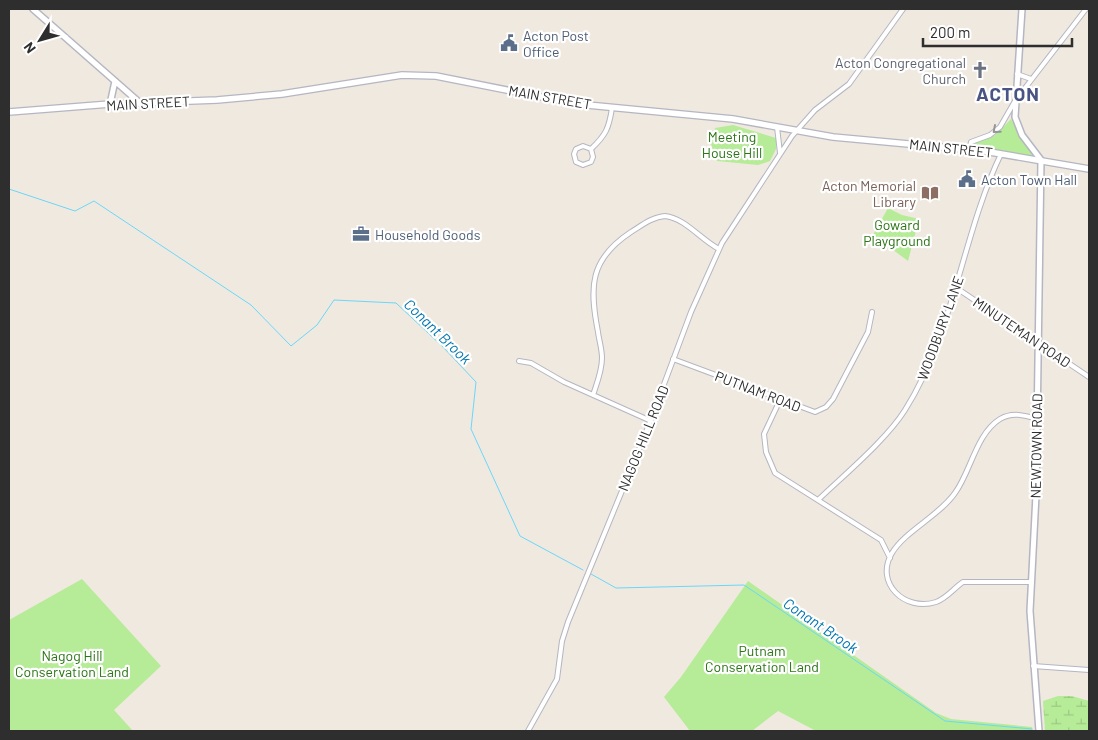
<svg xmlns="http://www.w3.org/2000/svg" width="1098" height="740" viewBox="0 0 1098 740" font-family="Barlow,sans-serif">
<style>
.wetland{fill:url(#wetland-marsh)}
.park{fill:#b6eb98}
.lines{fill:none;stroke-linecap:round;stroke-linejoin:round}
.stream{stroke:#6ad7fa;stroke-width:1}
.minor-casing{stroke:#b4b6c2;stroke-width:6}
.tertiary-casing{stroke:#b4b6c2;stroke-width:8}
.secondary-casing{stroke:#b4b6c2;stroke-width:8}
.minor{stroke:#fff;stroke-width:4}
.tertiary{stroke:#fff;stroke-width:5}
.secondary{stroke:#fff;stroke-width:5.5}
.oneway{stroke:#969696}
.labels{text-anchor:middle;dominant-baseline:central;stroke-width:4.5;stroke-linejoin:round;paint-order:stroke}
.service-label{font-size:14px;fill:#4e5e75;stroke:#fff;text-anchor:start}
.worship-label{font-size:14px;fill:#5b616d;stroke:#fff;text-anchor:end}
.street-label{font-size:14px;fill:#2e2e2e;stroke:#fff}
.park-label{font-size:14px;fill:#2a7514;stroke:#fff}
.education-label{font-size:14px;fill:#785e54;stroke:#fff;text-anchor:end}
.water-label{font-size:15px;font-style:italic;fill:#0076af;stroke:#fff}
.district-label{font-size:19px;font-weight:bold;letter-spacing:1px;fill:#495484;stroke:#fff}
</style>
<defs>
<pattern id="wetland-marsh" width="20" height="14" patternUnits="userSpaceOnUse" patternTransform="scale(1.25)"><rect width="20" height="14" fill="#b6eb98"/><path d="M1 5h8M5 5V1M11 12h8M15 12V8" fill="none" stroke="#9dca83"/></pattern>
</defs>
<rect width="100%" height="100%" fill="#f0e9e0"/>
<path class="wetland" d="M1058,696H1072L1089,701V731H1045L1043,701Z"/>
<path class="park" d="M1011,119L1028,148L1038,158L974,149L973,144L994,136Z
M733,125L776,138V149L770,161L758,165L717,161L711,144L715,128Z
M888,208L902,215L919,219L908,261L873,235Z
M82,579L161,666L114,710L133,731H9V620Z
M748,581L936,713L951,719L1032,727L1033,731H816L778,711L752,731H690L664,697L681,677Z"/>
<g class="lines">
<path class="stream" d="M9,189L75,211L94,201L251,305L291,346L317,325L334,300L396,303L442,346L476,382L471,429L520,536L583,570
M591,574L616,588L744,585L945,721L1032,729
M1046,731H1048"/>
<g class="minor-casing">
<path id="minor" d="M1017,74L1031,79
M777,127L780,153
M591,149L583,146L576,149L574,154L576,162L583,165L591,162L593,157L591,149C606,135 609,128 612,108
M969,150L971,142L990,135L1000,127L1015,101L1086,9
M955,287L1089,377
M673,359L815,412L826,407L833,399L868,332L872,312
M519,361L531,363L564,382L651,421
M593,395C597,383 602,371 602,358C602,349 599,340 598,332C589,286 590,259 631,232C641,226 652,217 665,216C685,218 701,240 719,249
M780,400L764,434L766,452L775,473L881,540L890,558
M818,500C844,475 887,439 905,410C954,333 962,235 1001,154
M1031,582H963C954,588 947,598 936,602C905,612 874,583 892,553C905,531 939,516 955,493C971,471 976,434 1000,419C1012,412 1024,415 1037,419
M1033,666L1089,670
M528,731L557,679L562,641L568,622L645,435L691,312L722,243L792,136L815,110L849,84L903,9"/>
</g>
<g class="tertiary-casing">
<path id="tertiary" d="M33,9L140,103
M1022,9L1015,117L1022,135L1041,160L1036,495L1030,611L1039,731
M110,104L115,81"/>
</g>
<g class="secondary-casing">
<path id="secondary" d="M9,112L110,104L217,100L282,94L402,75L436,76L577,104L733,119L833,137L984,151L1089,169"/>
</g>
<use href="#minor" class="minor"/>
<use href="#tertiary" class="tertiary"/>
<use href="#secondary" class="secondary"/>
</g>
<defs><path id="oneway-chevron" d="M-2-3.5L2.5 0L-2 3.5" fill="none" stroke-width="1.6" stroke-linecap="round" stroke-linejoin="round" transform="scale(1.25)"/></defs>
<use class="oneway" href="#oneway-chevron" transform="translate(996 130) rotate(139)"/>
<defs>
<g id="civic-bare" transform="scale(1.35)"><path d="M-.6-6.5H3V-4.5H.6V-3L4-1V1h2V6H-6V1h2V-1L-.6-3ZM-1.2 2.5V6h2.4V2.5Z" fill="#5c6f8a" stroke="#fff" stroke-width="2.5" paint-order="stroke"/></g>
<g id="church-bare" transform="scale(1.35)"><path d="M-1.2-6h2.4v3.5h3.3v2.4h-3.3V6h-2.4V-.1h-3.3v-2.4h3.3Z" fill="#6b7280" stroke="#fff" stroke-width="2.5" paint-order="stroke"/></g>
<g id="library-bare" transform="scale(1.35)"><path d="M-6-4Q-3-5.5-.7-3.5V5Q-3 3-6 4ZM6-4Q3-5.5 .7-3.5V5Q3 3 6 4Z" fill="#8d6e63" stroke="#fff" stroke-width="2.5" paint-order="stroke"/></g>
<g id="office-bare" transform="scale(1.35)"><path d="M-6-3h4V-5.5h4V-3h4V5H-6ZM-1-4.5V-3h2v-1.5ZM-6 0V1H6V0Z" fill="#5c6f8a" stroke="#fff" stroke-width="2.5" paint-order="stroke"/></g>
</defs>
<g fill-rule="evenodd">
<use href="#civic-bare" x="509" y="43"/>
<use href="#church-bare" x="980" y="70"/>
<use href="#civic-bare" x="967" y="179"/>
<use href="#library-bare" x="930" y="193"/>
<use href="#office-bare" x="361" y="234"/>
</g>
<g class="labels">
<g class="service-label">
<text x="523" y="35">Acton Post<tspan x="523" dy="16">Office</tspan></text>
<text x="981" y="179">Acton Town Hall</text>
<text x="375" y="234">Household Goods</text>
</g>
<g class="worship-label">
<text x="966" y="62">Acton Congregational<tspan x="966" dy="16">Church</tspan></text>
</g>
<g class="street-label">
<text transform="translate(550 97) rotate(10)">MAIN STREET</text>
<text transform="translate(148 103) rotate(-3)">MAIN STREET</text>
<text transform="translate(951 148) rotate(6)">MAIN STREET</text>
<text transform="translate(940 328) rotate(-70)">WOODBURY LANE</text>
<text transform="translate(1022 332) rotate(34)">MINUTEMAN ROAD</text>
<text transform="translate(758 391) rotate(21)">PUTNAM ROAD</text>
<text transform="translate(643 438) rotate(-68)">NAGOG HILL ROAD</text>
<text transform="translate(1036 446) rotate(-89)">NEWTOWN ROAD</text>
</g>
<g class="park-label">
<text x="732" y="136">Meeting<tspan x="732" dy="16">House Hill</tspan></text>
<text x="897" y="224">Goward<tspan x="897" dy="16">Playground</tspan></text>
<text x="762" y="650">Putnam<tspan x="762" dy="16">Conservation Land</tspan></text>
<text x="72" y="655">Nagog Hill<tspan x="72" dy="16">Conservation Land</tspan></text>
</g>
<g class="education-label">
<text x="916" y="185">Acton Memorial<tspan x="916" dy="16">Library</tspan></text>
</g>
<g class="water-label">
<text transform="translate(438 331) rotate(44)">Conant Brook</text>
<text transform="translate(821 625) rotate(34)">Conant Brook</text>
</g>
<g class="district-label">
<text x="1008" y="93">ACTON</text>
</g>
</g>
<rect width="1098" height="740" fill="none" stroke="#2e2e2e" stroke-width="20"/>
<g transform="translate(40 40) rotate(233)" stroke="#ffffff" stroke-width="4" paint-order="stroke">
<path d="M0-4L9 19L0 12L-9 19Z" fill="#2e2e2e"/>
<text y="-8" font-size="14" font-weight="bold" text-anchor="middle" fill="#2e2e2e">N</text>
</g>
<path d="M923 38v8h149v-8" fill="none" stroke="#2e2e2e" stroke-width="2.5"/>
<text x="930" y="38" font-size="15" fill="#2e2e2e" stroke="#ffffff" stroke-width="4" paint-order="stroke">200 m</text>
</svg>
